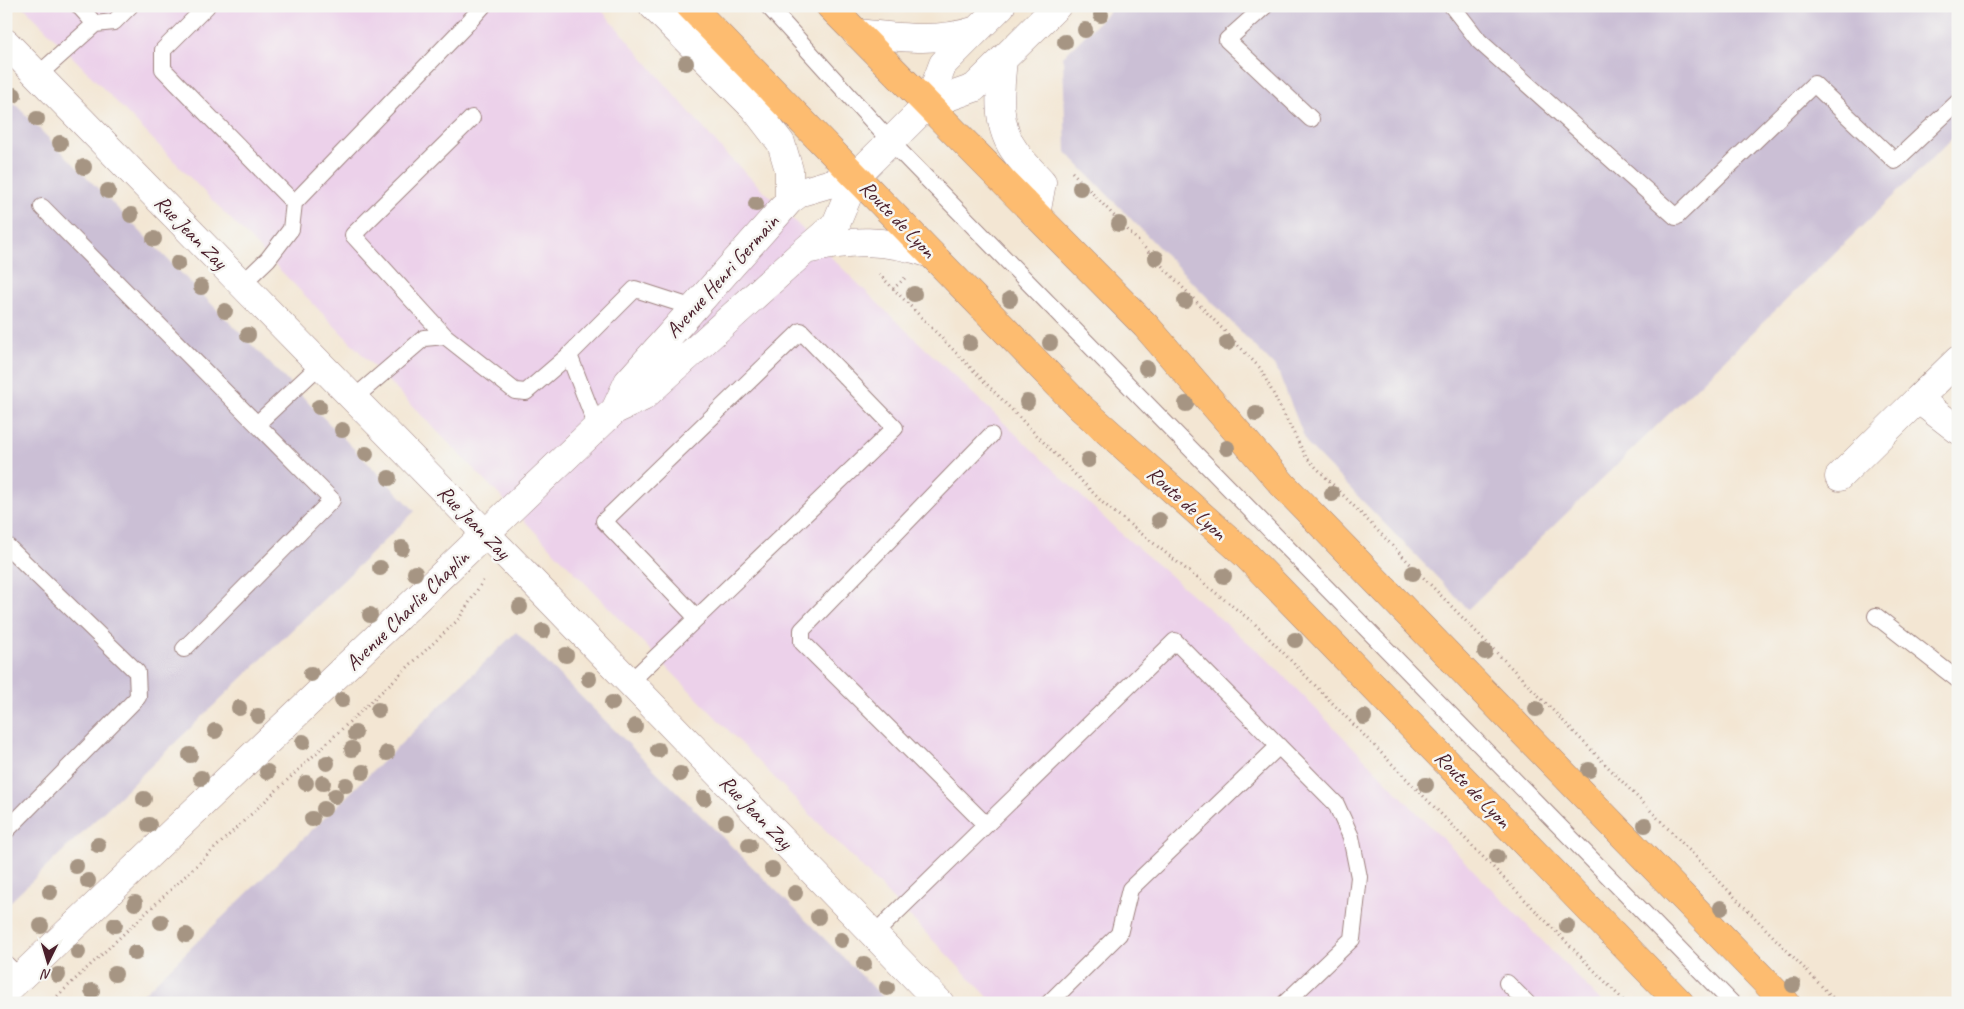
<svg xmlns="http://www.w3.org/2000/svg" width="1964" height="1009" viewBox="0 0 1964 1009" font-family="Caveat,sans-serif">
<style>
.built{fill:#ecd1ea}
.industrial{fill:#cbbfd5}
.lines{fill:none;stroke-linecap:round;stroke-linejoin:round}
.service-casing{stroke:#9e827f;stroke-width:18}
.minor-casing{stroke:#9e827f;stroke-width:29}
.primary-casing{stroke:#9e827f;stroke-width:29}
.path{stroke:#9e827f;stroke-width:3;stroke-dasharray:1 4;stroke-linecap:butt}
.service{stroke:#fff;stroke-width:16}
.minor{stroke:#fff;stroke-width:28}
.primary{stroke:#fdbc70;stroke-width:28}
.tree{fill:#a69583}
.labels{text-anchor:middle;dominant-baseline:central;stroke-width:5;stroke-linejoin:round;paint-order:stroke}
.street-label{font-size:21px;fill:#4a1f2b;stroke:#f6f6f2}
</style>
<rect width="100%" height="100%" fill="#f6f6f2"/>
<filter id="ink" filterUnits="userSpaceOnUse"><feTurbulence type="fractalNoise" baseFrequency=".02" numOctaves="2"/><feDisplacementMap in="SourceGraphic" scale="10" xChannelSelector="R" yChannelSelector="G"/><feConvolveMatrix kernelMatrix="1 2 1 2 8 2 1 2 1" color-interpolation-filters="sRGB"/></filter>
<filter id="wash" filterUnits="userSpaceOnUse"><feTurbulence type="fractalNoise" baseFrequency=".0096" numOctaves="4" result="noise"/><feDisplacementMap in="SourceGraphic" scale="20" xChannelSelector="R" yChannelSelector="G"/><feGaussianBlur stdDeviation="1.12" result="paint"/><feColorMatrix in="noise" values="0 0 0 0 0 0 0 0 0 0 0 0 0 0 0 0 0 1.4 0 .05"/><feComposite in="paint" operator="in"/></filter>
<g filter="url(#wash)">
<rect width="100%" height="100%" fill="#f3e6d3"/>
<path class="built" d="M23,6H598L725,153L892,317L1117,530L1266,658L1603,1003H994Z"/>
<path class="industrial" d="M1115,6H1958V133L1468,609L1307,444L1277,369L1066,152L1063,57Z
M6,95L415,511L6,906Z
M516,632L889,1003H134Z"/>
</g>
<g filter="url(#ink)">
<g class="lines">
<g class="service-casing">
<path id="service" d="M79,6L95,24
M207,6L163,50V69L294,203
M768,6L891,142L1732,1003
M1265,6L1227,40L1311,119
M1452,6L1479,41L1676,217L1814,84L1895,161L1958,102
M38,75L95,24L114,22L130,6
M42,207L332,500L184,649
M242,284L268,259L291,229L294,203L465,26L483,6
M445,336L353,235L472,118
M569,355L597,427
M354,398L424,338L445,336L515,391L526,392L569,355L635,289L694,308
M257,424L321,364
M6,545L137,672L138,697L6,831
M1876,616L1958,680
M630,682L895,428L801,331L604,521L697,618
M986,825L802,642V630L991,435
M874,934L1175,641L1336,804L1351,837L1359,877L1352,939L1285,1003
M6,964L20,978
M1507,983L1527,1003
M1049,1003L1119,934L1130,889L1279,746"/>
</g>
<g class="minor-casing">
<path id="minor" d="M653,6L754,108L781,143L789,170V201
M856,33C897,37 937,43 977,30
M6,43L530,579L940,1003
M1003,59C1000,91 995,125 1016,153C1024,164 1034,173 1042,182L1036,215
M928,104L943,64L1001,6
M806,250C852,239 886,239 931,254
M1958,360L1918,399L1958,430
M615,410L628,382L789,201L801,192L856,176
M1839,477L1918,399
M6,991L615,410L643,397L801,254L836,224L856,176L928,104L974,88L1057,6"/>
</g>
<g class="primary-casing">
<path id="primary" d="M690,6L1080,407L1246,555L1680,1003
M830,6L1146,326L1283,485L1786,1003"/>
</g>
<path class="path" d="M1072,172L1260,368L1306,457L1838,1003
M879,274L1103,503L1255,624L1626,1003
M893,289L905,278
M50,1003L458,620L485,578"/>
<use href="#service" class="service"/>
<use href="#minor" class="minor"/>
<use href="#primary" class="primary"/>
</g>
<g class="tree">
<circle cx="1101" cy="15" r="8"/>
<circle cx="1085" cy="30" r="8"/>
<circle cx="1065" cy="42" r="8"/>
<circle cx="686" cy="63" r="8"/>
<circle cx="14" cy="95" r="8"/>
<circle cx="37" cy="119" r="8"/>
<circle cx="60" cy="143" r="8"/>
<circle cx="84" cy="167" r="8"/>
<circle cx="1080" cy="188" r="8"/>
<circle cx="108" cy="191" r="8"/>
<circle cx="756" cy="204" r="8"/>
<circle cx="131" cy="215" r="8"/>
<circle cx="1119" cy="224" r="8"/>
<circle cx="154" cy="239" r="8"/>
<circle cx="1156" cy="258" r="8"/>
<circle cx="178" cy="263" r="8"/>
<circle cx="201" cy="287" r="8"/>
<circle cx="914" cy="294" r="8"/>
<circle cx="1010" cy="299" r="8"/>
<circle cx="1185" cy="301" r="8"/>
<circle cx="225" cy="311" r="8"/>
<circle cx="248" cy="335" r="8"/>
<circle cx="970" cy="343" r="8"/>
<circle cx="1050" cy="343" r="8"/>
<circle cx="1227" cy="343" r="8"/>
<circle cx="1146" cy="368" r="8"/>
<circle cx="1027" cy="402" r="8"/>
<circle cx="1186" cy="404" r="8"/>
<circle cx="319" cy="407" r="8"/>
<circle cx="1256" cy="414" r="8"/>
<circle cx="342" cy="430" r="8"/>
<circle cx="1227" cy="448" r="8"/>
<circle cx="366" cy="454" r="8"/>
<circle cx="1088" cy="460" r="8"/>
<circle cx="389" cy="478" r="8"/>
<circle cx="1332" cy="494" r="8"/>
<circle cx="1159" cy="520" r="8"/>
<circle cx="402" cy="548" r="8"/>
<circle cx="380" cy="568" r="8"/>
<circle cx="415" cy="573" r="8"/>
<circle cx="1413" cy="573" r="8"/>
<circle cx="1224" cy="576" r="8"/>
<circle cx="520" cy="607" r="8"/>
<circle cx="370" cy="615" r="8"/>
<circle cx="543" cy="631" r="8"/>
<circle cx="1295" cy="640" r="8"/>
<circle cx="1485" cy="652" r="8"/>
<circle cx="566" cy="655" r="8"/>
<circle cx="311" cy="674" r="8"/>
<circle cx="589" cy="679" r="8"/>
<circle cx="342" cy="700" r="8"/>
<circle cx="612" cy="703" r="8"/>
<circle cx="239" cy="708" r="8"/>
<circle cx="1536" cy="709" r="8"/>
<circle cx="378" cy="710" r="8"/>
<circle cx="258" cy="716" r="8"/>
<circle cx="1364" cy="717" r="8"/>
<circle cx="635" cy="726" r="8"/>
<circle cx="215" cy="731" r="8"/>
<circle cx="355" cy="733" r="8"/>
<circle cx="303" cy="742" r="8"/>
<circle cx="352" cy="749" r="8"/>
<circle cx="658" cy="750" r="8"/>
<circle cx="387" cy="753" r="8"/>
<circle cx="190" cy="755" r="8"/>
<circle cx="327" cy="763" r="8"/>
<circle cx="1589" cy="770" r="8"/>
<circle cx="267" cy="772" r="8"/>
<circle cx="363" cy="772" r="8"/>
<circle cx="680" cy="774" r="8"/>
<circle cx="201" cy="778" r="8"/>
<circle cx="306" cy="783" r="8"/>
<circle cx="323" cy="783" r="8"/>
<circle cx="346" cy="785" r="8"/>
<circle cx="1426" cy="785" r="8"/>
<circle cx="335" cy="796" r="8"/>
<circle cx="704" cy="798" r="8"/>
<circle cx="144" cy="799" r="8"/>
<circle cx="324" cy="809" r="8"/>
<circle cx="312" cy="819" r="8"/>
<circle cx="726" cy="822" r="8"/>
<circle cx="149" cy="825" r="8"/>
<circle cx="1645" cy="825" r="8"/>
<circle cx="98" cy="845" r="8"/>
<circle cx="749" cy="845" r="8"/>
<circle cx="1497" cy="857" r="8"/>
<circle cx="76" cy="866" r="8"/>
<circle cx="772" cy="869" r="8"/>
<circle cx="88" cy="881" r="8"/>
<circle cx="50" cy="892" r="8"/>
<circle cx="795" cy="893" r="8"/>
<circle cx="135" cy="903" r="8"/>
<circle cx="1721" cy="908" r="8"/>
<circle cx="818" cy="917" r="8"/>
<circle cx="161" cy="922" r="8"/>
<circle cx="115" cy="925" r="8"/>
<circle cx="41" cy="926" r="8"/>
<circle cx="1567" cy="926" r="8"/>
<circle cx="186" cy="935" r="8"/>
<circle cx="841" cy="940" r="8"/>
<circle cx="78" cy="952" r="8"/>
<circle cx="135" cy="953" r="8"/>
<circle cx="864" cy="964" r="8"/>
<circle cx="115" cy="974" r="8"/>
<circle cx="58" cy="975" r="8"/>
<circle cx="1793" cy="985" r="8"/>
<circle cx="887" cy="988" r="8"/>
<circle cx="92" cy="991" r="8"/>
</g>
</g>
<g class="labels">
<g class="street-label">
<text transform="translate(898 219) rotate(46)">Route de Lyon</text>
<text transform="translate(191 232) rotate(46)">Rue Jean Zay</text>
<text transform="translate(722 276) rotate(-48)">Avenue Henri Germain</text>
<text transform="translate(1187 503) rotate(42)">Route de Lyon</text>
<text transform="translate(474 522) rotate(46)">Rue Jean Zay</text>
<text transform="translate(407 610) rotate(-44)">Avenue Charlie Chaplin</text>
<text transform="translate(1473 789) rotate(46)">Route de Lyon</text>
<text transform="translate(756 812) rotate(46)">Rue Jean Zay</text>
</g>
</g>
<rect width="1964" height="1009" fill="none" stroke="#f6f6f2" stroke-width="25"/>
<g transform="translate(48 962) rotate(185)" stroke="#f6f6f2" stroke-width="4" paint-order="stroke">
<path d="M0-4L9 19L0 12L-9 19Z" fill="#4a1f2b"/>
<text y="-8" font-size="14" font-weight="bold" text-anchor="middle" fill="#4a1f2b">N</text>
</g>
</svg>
